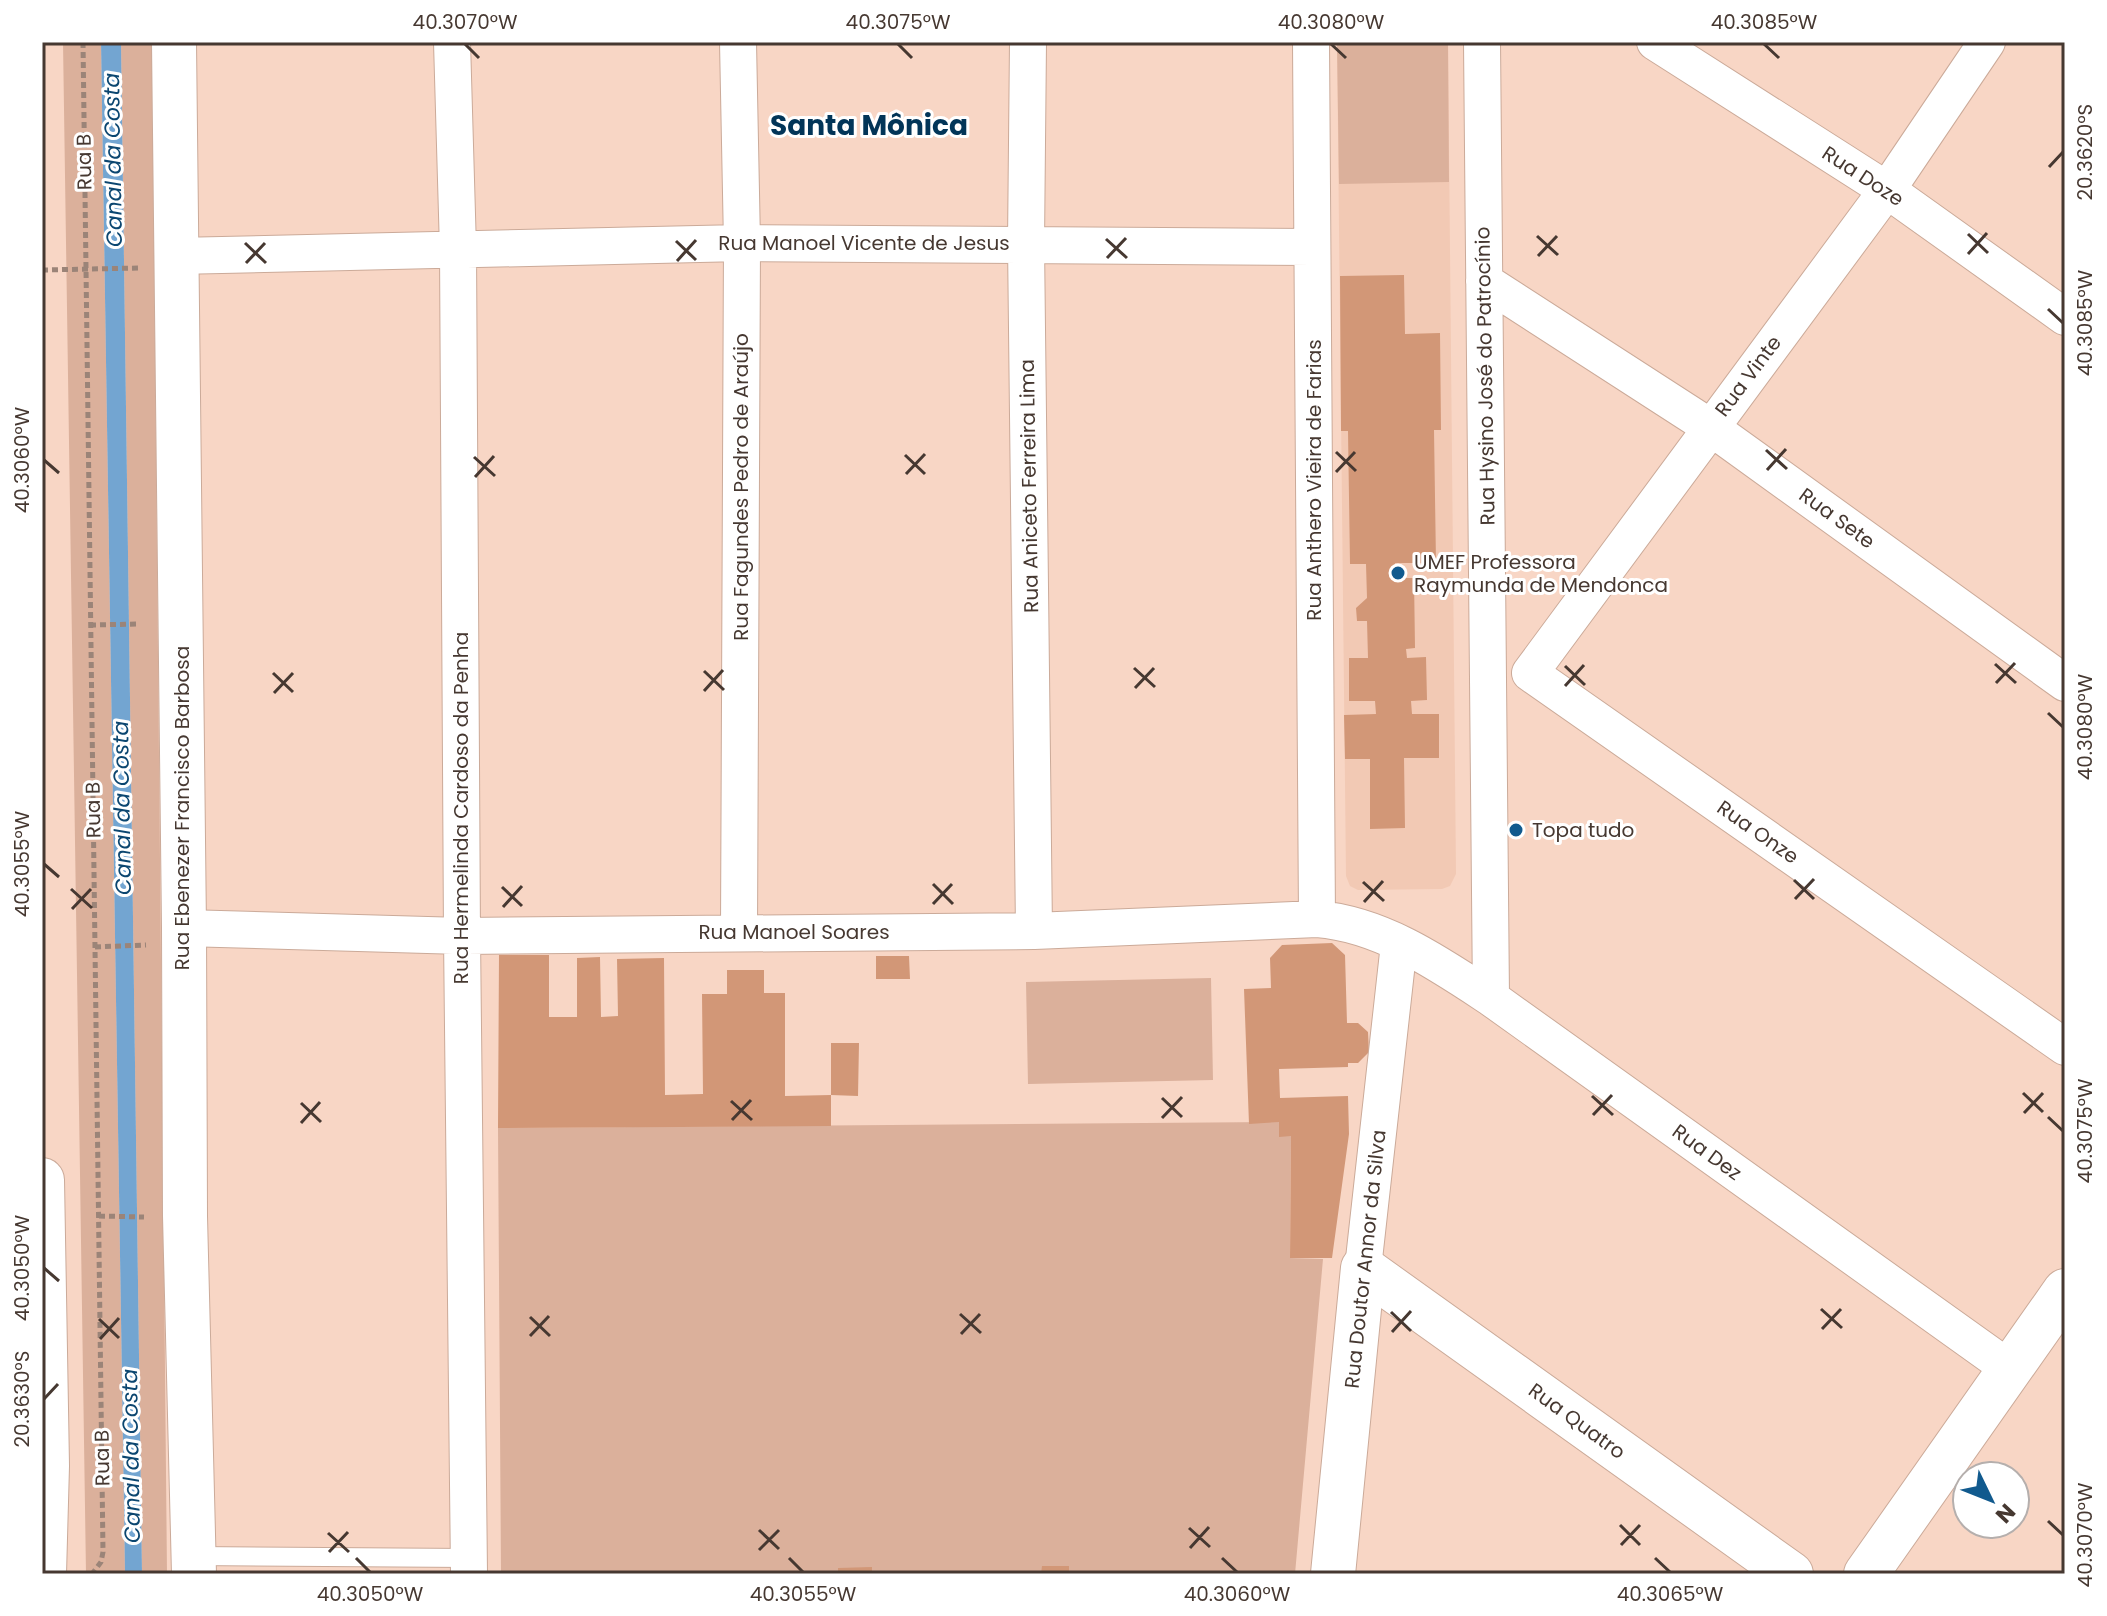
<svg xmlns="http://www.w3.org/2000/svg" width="2107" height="1616" viewBox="0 0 2107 1616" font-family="Poppins,sans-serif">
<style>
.built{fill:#f2c9b4}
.green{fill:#dbb09b}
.water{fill:#73a5d1}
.building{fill:#d29777}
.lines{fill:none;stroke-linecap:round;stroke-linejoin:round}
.service-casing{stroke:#cbaa99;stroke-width:20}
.minor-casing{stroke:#cbaa99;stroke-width:38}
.tertiary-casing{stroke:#cbaa99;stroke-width:46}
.secondary-casing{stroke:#cbaa99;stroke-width:46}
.path{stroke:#9b8478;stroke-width:5;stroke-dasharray:6 4;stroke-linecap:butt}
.service{stroke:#fff;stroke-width:18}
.minor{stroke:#fff;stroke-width:36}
.tertiary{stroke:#fff;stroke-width:44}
.secondary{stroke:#fff;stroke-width:44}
.ticks{fill:none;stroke:#463831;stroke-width:3}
.poi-dot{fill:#115a8e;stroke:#fff;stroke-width:3}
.labels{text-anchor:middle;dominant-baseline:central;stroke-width:6;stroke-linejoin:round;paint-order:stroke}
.street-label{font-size:20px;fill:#463831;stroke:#fff}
.poi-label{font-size:20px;fill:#463831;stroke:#fff;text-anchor:start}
.water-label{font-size:22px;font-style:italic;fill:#0b4670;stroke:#fff}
.district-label{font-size:28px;font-weight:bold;fill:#023558;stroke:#fff}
.neatline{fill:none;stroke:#463831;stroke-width:3}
.ticks-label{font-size:20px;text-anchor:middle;fill:#463831}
</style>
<rect width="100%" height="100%" fill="#f8d6c5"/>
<path class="built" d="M1337,42H1448L1456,874L1450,886L1442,889L1358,890L1350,886L1346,876Z"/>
<path class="green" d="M63,42H101L125,1574H86Z
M121,42H152L167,1574H142Z
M1337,42H1448L1449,182L1339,184Z
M1211,978L1213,1080L1028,1084L1026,982Z
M1279,1122L1280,1136H1291L1290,1258L1323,1259L1295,1574H501L498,1128Z"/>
<path class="water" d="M101,42H121L142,1574H125Z"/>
<path class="building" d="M1404,275L1405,334L1440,333L1441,430H1434L1436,563H1395V578H1414L1415,648L1406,649L1407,658L1426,657L1427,700L1411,701L1412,714H1439V758H1404L1405,828L1370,829V759H1345L1344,715L1376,714L1375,701H1349V658H1368L1367,621H1357L1356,608L1367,598L1366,564H1350L1348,431H1341L1340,276Z
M1332,943L1345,955L1347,1023H1358L1368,1032L1369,1052L1358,1063H1348V1067L1279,1069L1280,1098L1348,1096L1349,1134L1332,1258H1290L1291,1136L1279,1137V1122L1249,1124L1244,989L1271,988L1270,958L1282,945Z
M499,955H549V1017H577V958L600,957L601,1017L618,1016L617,959L664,958L665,1095L703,1094L702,994H727V970H764V993H785V1096L831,1095V1126L498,1128Z
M876,956H909L910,979H876Z
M831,1043H859L858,1096L831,1095Z
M1042,1566H1069V1574H1041Z
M872,1567V1574H838V1568Z"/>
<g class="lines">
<g class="service-casing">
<path id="service" d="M193,1556L469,1558"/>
</g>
<g class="minor-casing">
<path id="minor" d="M452,42L458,249L462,936L469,1574
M738,42L742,243L739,932
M1028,42L1026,243L1034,931
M1311,42L1317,919
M1482,42L1491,998
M1655,42L1887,190L2065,317
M176,256L742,243L1312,247
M1484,281L1710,427L2065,683
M1530,673L1887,190L1987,42
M1530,673L2065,1047
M184,928L462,936L1034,931L1317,919C1381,924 1438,963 1491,998L2010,1369
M1363,1268L1399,944"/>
</g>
<g class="tertiary-casing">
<path id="tertiary" d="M1333,1574L1363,1268L1791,1574
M1866,1574L2065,1291"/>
</g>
<g class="secondary-casing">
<path id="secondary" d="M174,42L184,928L185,1216L194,1574
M42,1180L47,1466L44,1574"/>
</g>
<path class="path" d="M83,42L103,1552L101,1562L92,1574
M42,270L139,268
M90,625L140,624
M95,947L146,945
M99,1216L144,1217"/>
<use href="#service" class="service"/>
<use href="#minor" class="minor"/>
<use href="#tertiary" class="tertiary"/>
<use href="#secondary" class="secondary"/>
</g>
<path class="ticks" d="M465,44L479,58M898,44L912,58M1331,44L1346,58M1764,44L1779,58M2049,167L2063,152M1968,234L1988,253M1537,236L1558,255M1106,239L1127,258M676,241L696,260M245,243L266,263M1968,254L1987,233M1538,256L1557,236M1107,258L1126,238M677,261L696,240M246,263L265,243M2048,309L2063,323M1766,450L1787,469M1336,452L1356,471M905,455L925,474M474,457L495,476M44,460L59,473M1767,470L1786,449M1336,472L1355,452M906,474L925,454M475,477L494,456M1995,664L2016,683M1565,666L1585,685M1134,668L1155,687M704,671L724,690M273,673L293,692M1996,683L2015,663M1565,686L1584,665M1135,688L1154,668M704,691L723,670M274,693L293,673M2048,713L2063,727M44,864L59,877M1794,880L1814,899M1363,882L1384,901M933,884L953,904M502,887L522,906M71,889L92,908M1795,899L1814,879M1364,902L1383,881M933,904L952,884M503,907L522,886M72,909L91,889M2023,1093L2043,1112M1592,1096L1613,1115M1162,1098L1182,1117M731,1101L752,1120M301,1103L321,1122M2024,1113L2043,1093M1593,1115L1612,1095M2048,1117L2063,1131M1162,1118L1182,1097M732,1120L751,1100M301,1123L320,1102M44,1268L59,1281M1821,1309L1842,1328M1391,1312L1411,1331M960,1314L981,1333M530,1317L550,1336M99,1319L119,1338M1822,1329L1841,1309M1392,1332L1411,1311M961,1334L980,1314M530,1336L549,1316M100,1339L119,1318M44,1399L58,1384M2048,1521L2063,1535M1620,1525L1640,1545M1189,1528L1210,1547M759,1530L779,1549M328,1533L349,1552M1621,1545L1640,1525M1190,1548L1209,1527M759,1550L779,1530M329,1552L348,1532M356,1558L370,1572M789,1558L803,1572M1222,1558L1237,1572M1655,1558L1670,1572"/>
<g class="poi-dot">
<circle cx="1398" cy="573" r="8"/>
<circle cx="1516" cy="830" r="8"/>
</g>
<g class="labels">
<g class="street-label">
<text transform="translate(84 162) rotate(-91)">Rua B</text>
<text transform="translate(1863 176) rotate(33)">Rua Doze</text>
<text x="864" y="243">Rua Manoel Vicente de Jesus</text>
<text transform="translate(1485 376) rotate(-91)">Rua Hysino José do Patrocínio</text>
<text transform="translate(1748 376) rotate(-53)">Rua Vinte</text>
<text transform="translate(1314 480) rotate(-90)">Rua Anthero Vieira de Farias</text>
<text transform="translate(1029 486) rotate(-91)">Rua Aniceto Ferreira Lima</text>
<text transform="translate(741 487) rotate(-90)">Rua Fagundes Pedro de Araújo</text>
<text transform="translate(1837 518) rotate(36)">Rua Sete</text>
<text transform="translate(182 808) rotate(-90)">Rua Ebenezer Francisco Barbosa</text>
<text transform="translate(461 808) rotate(-90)">Rua Hermelinda Cardoso da Penha</text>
<text transform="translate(93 810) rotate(-91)">Rua B</text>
<text transform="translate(1758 832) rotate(35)">Rua Onze</text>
<text x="794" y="932">Rua Manoel Soares</text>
<text transform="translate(1707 1152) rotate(36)">Rua Dez</text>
<text transform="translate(1365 1259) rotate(-84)">Rua Doutor Annor da Silva</text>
<text transform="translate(1577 1421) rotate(36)">Rua Quatro</text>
<text transform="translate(102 1458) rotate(-91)">Rua B</text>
</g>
<g class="poi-label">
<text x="1414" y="562">UMEF Professora<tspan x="1414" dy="23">Raymunda de Mendonca</tspan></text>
<text x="1532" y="830">Topa tudo</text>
</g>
<g class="water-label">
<text transform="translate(113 160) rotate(-91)">Canal da Costa</text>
<text transform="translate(122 808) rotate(-91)">Canal da Costa</text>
<text transform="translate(131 1456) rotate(-91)">Canal da Costa</text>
</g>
<g class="district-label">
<text x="869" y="125">Santa Mônica</text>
</g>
</g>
<rect width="2107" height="1616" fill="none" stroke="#ffffff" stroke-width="88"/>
<g transform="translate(1991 1500) rotate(133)"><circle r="38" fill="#ffffff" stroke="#b5afad" stroke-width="2"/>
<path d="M0-6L14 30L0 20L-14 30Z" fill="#115a8e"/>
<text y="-12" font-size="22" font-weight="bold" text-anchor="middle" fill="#463831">N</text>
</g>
<rect x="44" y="44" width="2019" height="1528" class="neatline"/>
<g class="ticks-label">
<text x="465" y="29">40.3070°W</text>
<text x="898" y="29">40.3075°W</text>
<text x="1331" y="29">40.3080°W</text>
<text x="1764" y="29">40.3085°W</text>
<text transform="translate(2085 152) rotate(-90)" y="7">20.3620°S</text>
<text transform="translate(2085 323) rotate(-90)" y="7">40.3085°W</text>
<text transform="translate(22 460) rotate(-90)" y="7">40.3060°W</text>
<text transform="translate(2085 727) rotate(-90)" y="7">40.3080°W</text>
<text transform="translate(22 864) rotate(-90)" y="7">40.3055°W</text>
<text transform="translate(2085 1131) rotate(-90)" y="7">40.3075°W</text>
<text transform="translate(22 1268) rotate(-90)" y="7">40.3050°W</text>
<text transform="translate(22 1399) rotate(-90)" y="7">20.3630°S</text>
<text transform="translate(2085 1535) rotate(-90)" y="7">40.3070°W</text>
<text x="370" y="1601">40.3050°W</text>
<text x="803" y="1601">40.3055°W</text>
<text x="1237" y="1601">40.3060°W</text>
<text x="1670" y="1601">40.3065°W</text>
</g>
</svg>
